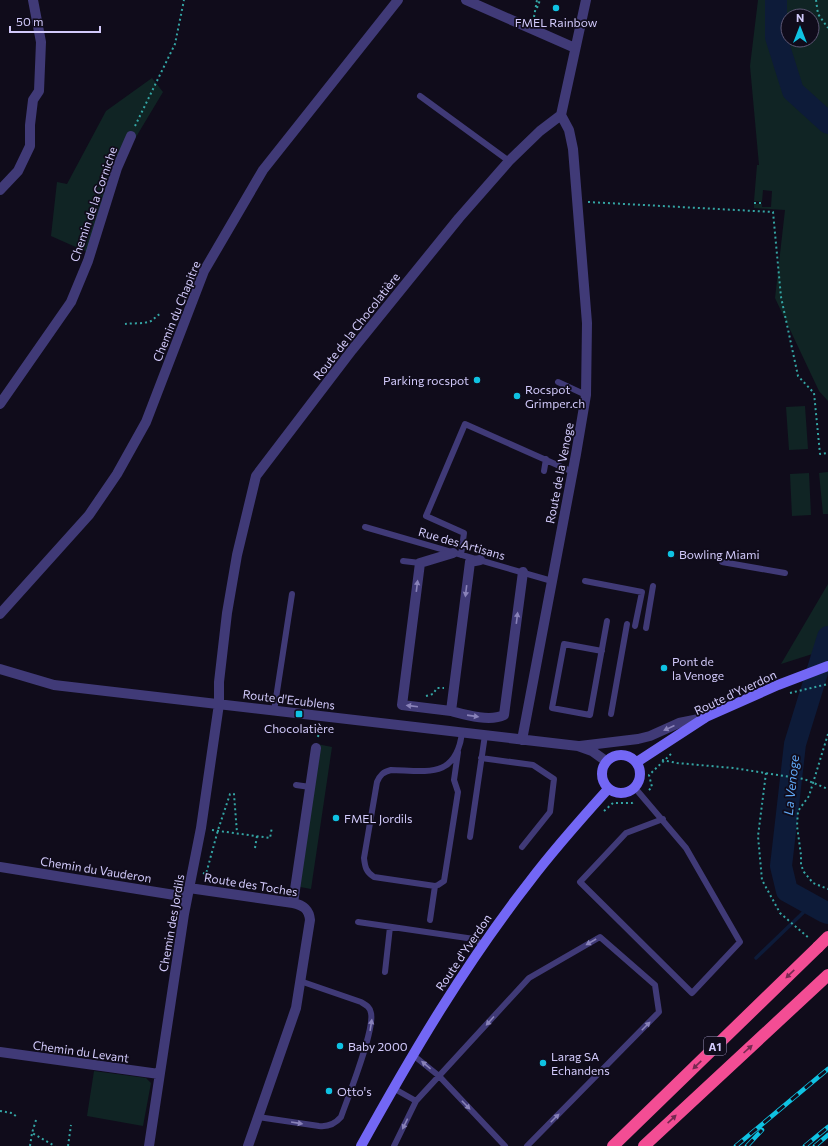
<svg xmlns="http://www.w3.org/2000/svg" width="828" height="1146" viewBox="0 0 828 1146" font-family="Commissioner,sans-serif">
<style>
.green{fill:#102424;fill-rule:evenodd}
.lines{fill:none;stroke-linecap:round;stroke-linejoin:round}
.stream{stroke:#0d1b39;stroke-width:3.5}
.river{stroke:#0d1b39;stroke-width:22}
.path{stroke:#34a5a4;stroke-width:2;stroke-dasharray:2 3;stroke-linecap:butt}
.service{stroke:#403a77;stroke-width:6}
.minor{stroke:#403a77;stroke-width:10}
.secondary{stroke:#7367f5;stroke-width:10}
.motorway{stroke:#f34d94;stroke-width:12}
.rail-casing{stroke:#0fc2e2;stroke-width:4.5}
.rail{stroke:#100c1b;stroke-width:3;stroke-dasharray:9;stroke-linecap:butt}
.motorway-bridge{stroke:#f34d94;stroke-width:12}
.oneway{fill:#8982b9}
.oneway2{fill:#762951}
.poi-dot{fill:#0fc2e2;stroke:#100c1b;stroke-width:1.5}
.labels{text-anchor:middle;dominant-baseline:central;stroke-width:3.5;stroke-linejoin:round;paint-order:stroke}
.shield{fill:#100c1b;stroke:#9891b8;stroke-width:1}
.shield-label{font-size:11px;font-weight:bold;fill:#d2cafb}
.poi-label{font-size:12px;fill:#d2cafb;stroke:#100c1b;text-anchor:start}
.street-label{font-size:12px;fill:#d2cafb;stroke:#100c1b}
.water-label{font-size:13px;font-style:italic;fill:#5fa7f4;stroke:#100c1b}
</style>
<rect width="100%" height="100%" fill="#100c1b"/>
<path class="green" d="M758,0H828V401L819,391L775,298L785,210L754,208V204H762V207H771L772,191L763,190L762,202L754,201L757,165H759L750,66ZM788,16H812V40H788Z
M152,78L163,92L127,152L87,252L51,236L57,182L67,184L106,111Z
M805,406L808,449L789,450L786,407Z
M828,472V514H823L819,473Z
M809,473L811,515L792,516L790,474Z
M828,584V649L781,664Z
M317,744L332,747L311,889L295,886Z
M94,1071L146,1078L151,1083L143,1126L87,1116Z"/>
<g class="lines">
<path class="stream" d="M756,958L811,905"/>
<path class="river" d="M776,0V37L793,91L828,123
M828,637L795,744L781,866L787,891L823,911L828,913"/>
<path class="path" d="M816,0L818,14L828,28
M537,8L540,0
M534,17L537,0
M135,126L175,44L184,0
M588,202L773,212L781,297L798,376L814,393L820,454L828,453
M754,203H762
M125,324C133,323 144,324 151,321C155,319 156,315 161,314
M790,693L828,684
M426,696L433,694L437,688H444
M828,734L809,796L798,811L797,826L801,855V865L804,872L813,883L828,889
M318,737L320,726
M662,760L677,763L733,768L804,779L828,789
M766,773L758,836L762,880L780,913L810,939
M649,790L652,787L649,775L671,754
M604,811L613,803H632L635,801
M212,830L270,838L272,827
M255,848L257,836
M203,873L206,874L218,830L230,794H234L237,833
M0,1111L12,1113L17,1117
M36,1120L32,1133L55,1146
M30,1146L32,1133
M68,1146L71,1125"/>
<path class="service" d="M420,96L509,161
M558,382L586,395
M544,471L546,459
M365,527L552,581
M461,555L464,533L426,516L465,424L573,472
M403,561L420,563
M722,562L785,573
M585,581L642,592L635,626
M646,628L653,586
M602,651L564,644L552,708L590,715L607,621
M274,711L292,594
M611,714L627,624
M458,752L454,780L458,792L444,881L438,885L435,886L374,877C366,872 365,867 364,858L377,782C380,775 383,772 391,770C427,771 456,779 462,733
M481,758L533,765L554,779L550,812L522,847
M296,785L310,787
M635,788L686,848L740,942L692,993L580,882L626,833L663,819
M470,837L485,735
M430,920L435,886
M358,922L474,939L483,945
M385,972L390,927
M413,1055L439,1076L505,1146
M393,1088L416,1101L394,1146
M416,1101L529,978L600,937L655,985L659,1012L527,1146
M258,1117L319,1126C328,1127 335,1124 341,1117C348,1097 375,1030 371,1013C370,1007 366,1005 361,1002L300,981"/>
<path class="minor" d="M466,0L575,48
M0,190L18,171L30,146V125L33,100L39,91L41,42L33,0
M0,404L71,302L88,261L117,168L131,136
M480,560L470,562L451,711C466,715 490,722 504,715L523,572
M0,614L89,515L117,474L146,422L204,271L263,170L398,0
M0,669L54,685L578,746L592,751L606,761
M451,711L402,705L420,563L453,553
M522,740L576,454L586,395L587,323L573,149L569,130L561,115
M580,746L638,739L650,736L679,723L704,718
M0,867L187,897
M189,888L293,903C303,905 309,909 310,920L296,1008L248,1146
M293,903L316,748
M0,1052L159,1074
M149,1146L184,914L201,828L219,704V682L227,613L237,555L256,476L352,350L459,218L509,161L540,131L561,115L586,0"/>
<path class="secondary" d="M602 774a19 19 0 1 1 38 0a19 19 0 1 1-38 0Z
M637,762L706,717L778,685L828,666
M361,1146C412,1054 465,964 530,881C554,849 581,819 608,789"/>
<path class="motorway" d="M613,1146L818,947
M644,1146L828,975"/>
<g class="rail-casing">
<path id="rail" d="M736,1146L828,1069
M747,1146L762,1130
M805,1146L828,1127
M815,1146L828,1135"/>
</g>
<use href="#rail" class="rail"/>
<path class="motorway-bridge" d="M818,947L828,937"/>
</g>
<defs><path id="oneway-solid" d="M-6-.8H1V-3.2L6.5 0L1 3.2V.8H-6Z"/></defs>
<g class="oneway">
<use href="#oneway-solid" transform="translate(417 586) rotate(-83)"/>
<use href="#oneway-solid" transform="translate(466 591) rotate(97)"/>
<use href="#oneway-solid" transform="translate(517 618) rotate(-83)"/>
<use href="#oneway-solid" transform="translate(412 706) rotate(-173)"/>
<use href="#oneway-solid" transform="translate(473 716) rotate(8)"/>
<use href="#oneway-solid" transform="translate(669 728) rotate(156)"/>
<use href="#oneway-solid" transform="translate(591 942) rotate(150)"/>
<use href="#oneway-solid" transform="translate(490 1021) rotate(132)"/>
<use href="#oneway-solid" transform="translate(371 1025) rotate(-81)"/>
<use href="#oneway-solid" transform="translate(646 1026) rotate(-45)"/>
<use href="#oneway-solid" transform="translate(426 1065) rotate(-140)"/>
<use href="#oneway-solid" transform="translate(466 1105) rotate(46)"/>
<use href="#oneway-solid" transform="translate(555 1118) rotate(-45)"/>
<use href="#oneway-solid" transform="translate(297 1123) rotate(9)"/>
<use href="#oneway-solid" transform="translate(405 1124) rotate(116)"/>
</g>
<g class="oneway2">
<use href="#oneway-solid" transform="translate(790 974) rotate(136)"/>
<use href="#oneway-solid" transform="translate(748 1049) rotate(-42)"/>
<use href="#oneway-solid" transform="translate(697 1065) rotate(136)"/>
<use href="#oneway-solid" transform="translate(672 1119) rotate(-43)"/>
</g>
<g class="poi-dot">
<circle cx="556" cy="8" r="4"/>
<circle cx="477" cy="380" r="4"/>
<circle cx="517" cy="396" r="4"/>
<circle cx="671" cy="554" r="4"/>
<circle cx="664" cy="668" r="4"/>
<rect x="295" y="710" width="8" height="8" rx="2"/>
<circle cx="336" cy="818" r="4"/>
<circle cx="340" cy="1046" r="4"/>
<circle cx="543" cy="1063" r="4"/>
<circle cx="329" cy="1091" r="4"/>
</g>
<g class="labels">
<rect class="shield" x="704" y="1037" width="22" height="18" rx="3"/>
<g class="shield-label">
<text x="715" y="1046">A1</text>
</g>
<g class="poi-label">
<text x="556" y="22" text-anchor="middle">FMEL Rainbow</text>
<text x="469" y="380" text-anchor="end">Parking rocspot</text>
<text x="525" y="389">Rocspot<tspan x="525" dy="14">Grimper.ch</tspan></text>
<text x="679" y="554">Bowling Miami</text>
<text x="672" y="661">Pont de<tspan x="672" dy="14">la Venoge</tspan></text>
<text x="299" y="728" text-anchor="middle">Chocolatière</text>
<text x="344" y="818">FMEL Jordils</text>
<text x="348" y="1046">Baby 2000</text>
<text x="551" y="1056">Larag SA<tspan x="551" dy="14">Echandens</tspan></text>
<text x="337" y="1091">Otto's</text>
</g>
<g class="street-label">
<text transform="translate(93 204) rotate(-71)">Chemin de la Corniche</text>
<text transform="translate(176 311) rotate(-68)">Chemin du Chapitre</text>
<text transform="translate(356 326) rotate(-52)">Route de la Chocolatière</text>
<text transform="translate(559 473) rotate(-79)">Route de la Venoge</text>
<text transform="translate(462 543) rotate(16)">Rue des Artisans</text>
<text transform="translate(735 692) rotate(-25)">Route d'Yverdon</text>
<text transform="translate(289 699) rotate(7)">Route d'Ecublens</text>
<text transform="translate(96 869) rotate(9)">Chemin du Vauderon</text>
<text transform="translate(251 884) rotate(9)">Route des Toches</text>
<text transform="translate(171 923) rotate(-80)">Chemin des Jordils</text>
<text transform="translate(463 952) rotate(-56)">Route d'Yverdon</text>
<text transform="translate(81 1051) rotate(8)">Chemin du Levant</text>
</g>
<g class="water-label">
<text transform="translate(791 785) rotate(-84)">La Venoge</text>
</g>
</g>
<g transform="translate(800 28)"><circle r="19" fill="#100c1b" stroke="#5e5875"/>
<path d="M0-3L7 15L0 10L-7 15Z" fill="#0fc2e2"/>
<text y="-6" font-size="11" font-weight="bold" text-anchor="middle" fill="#d2cafb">N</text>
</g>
<path d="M10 26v6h90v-6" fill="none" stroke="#d2cafb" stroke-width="2"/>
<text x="16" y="26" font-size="12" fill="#d2cafb" stroke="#100c1b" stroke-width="3" paint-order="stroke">50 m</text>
</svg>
